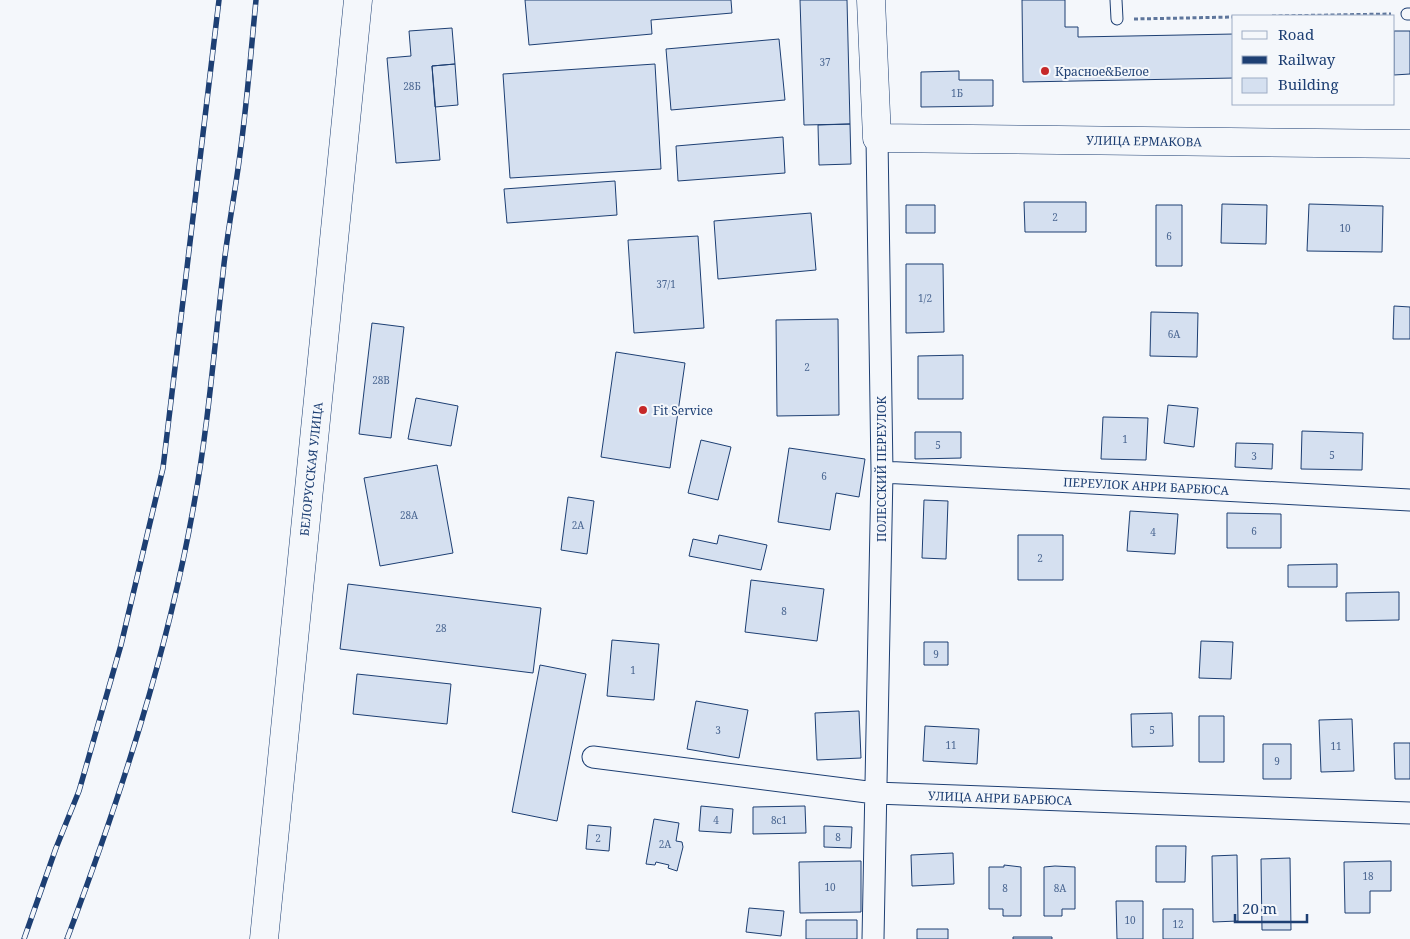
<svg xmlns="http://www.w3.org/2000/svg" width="1410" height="939" viewBox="0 0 1410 939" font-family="'Noto Serif',serif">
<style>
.building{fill:#d5e0f0;stroke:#1d3f73}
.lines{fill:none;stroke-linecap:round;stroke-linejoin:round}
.service-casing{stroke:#1d3f73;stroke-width:13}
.minor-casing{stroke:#1d3f73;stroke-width:23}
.tertiary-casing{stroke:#1d3f73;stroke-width:29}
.path{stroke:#5e769c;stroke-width:3;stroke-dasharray:4 2.5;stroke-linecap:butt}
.service{stroke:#f4f7fb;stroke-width:11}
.minor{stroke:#f4f7fb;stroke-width:21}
.tertiary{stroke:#f4f7fb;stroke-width:28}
.rail-casing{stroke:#1d3f73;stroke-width:5.5}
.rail{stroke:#f4f7fb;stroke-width:4;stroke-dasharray:11;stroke-linecap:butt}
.poi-dot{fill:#c62828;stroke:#f4f7fb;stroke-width:2}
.labels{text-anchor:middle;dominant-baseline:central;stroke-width:4;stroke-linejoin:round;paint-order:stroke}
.number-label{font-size:10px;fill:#4b6792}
.poi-label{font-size:12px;fill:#1d3f73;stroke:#f4f7fb;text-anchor:start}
.street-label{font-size:12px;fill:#1d3f73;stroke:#f4f7fb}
</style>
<rect width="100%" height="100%" fill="#f4f7fb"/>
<path class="building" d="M525,0H731L732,13L651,20L652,34L529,45Z
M800,0H847L850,124L804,125Z
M1022,0H1065V27H1078V37L1234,34V78L1023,82Z
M452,28L455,64L432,66L440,160L396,163L387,58L411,56L409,31Z
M1394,31H1410V74L1394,75Z
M779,39L785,100L671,110L666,49Z
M455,64L458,105L435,107L432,66Z
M655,64L661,169L510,178L503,74Z
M959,71V80H993V106L921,107V72Z
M850,124L851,164L819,165L818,125Z
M783,137L785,173L678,181L676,146Z
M615,181L617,215L507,223L504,189Z
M1024,202H1086V232H1025Z
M1222,204L1267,205L1266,244L1221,243Z
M1309,204L1383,206L1382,252L1307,251Z
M906,205H935V233H906Z
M1156,205H1182V266H1156Z
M811,213L816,270L718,279L714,221Z
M698,236L704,328L634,333L628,240Z
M906,264H943L944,332L906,333Z
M1394,306L1410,307V339H1393Z
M1151,312L1198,313L1197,357L1150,356Z
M838,319L839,415L777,416L776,320Z
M372,323L404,327L391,438L359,434Z
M616,352L685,363L670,468L601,457Z
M963,355V399H918V356Z
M416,398L458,406L451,446L408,439Z
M1168,405L1198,408L1194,447L1164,443Z
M1103,417L1148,418L1146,460L1101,459Z
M1302,431L1363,433L1362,470L1301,469Z
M915,432H961V458L915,459Z
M701,440L731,447L718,500L688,493Z
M1236,443L1273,444L1272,469L1235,467Z
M789,448L865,459L859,497L836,493L830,530L778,522Z
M437,465L453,553L380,566L364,478Z
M568,497L594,501L587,554L561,550Z
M924,500L948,501L946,559L922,558Z
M1130,511L1178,514L1175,554L1127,551Z
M1227,513L1281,514V548H1227Z
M719,535L767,545L761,570L689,556L693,539L717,544Z
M1018,535H1063V580H1018Z
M1337,564V587H1288V565Z
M751,580L824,589L817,641L745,632Z
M348,584L541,608L533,673L340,649Z
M1399,592V620L1346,621V593Z
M612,640L659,644L654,700L607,696Z
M1201,641L1233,642L1231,679L1199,678Z
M924,642H948V665H924Z
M540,665L586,674L557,821L512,812Z
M357,674L451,684L447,724L353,714Z
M696,701L748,710L739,758L687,749Z
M859,711L861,758L817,760L815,713Z
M1172,713L1173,746L1132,747L1131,714Z
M1199,716H1224V762H1199Z
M1352,719L1354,771L1321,772L1319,720Z
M925,726L979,729L977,764L923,761Z
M1394,743H1410V779H1395Z
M1263,744H1291V779H1263Z
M701,806L733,809L731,833L699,831Z
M805,806L806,833L753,834V807Z
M654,819L679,823L676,841L682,842L683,847L677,871L668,868L669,865L656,862L655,865L646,864Z
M588,825L611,827L609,851L586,849Z
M824,826L852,827L851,848L824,847Z
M1156,846H1186L1185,882H1156Z
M953,853L954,884L912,886L911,855Z
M1237,855L1238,921L1213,922L1212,856Z
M1290,858L1291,930H1262L1261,859Z
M861,861V912L800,913L799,862Z
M1391,861V891H1370V913H1345L1344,862Z
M1004,865L1021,867V916H1003V909H989V867H1004Z
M1055,866L1075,867V909H1062V916H1044V867Z
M1116,901H1143V939H1117Z
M749,908L784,911L781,936L746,932Z
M1163,909H1193V939H1163Z
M806,920H857V939H806Z
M917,929H948V939H917Z
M1013,937H1052V939H1013Z"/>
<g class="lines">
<g class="service-casing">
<path id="service" d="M1116,0L1117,19
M1407,14H1410"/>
</g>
<g class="minor-casing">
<path id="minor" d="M882,472L1410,500
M593,757L875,793L1410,813
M873,939L882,472L877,138"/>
</g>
<g class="tertiary-casing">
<path id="tertiary" d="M871,0L877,138L1410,144
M264,939L358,0"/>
</g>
<path class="path" d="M1272,16L1391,14
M1134,19L1234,17"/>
<use href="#service" class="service"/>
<use href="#minor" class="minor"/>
<use href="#tertiary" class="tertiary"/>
<g class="rail-casing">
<path id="rail" d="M24,939L56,848L79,791L121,645L163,468L219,0
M67,939C120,798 168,652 194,504C208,427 214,350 223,273C227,233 235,194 240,154C247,103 251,51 256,0"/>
</g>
<use href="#rail" class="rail"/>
</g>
<g class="poi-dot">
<circle cx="1045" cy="71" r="5"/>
<circle cx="643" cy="410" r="5"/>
</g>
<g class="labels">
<g class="number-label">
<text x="825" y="62">37</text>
<text x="412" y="86">28Б</text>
<text x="957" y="93">1Б</text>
<text x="1055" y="217">2</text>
<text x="1345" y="228">10</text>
<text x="1169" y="236">6</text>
<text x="666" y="284">37/1</text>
<text x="925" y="298">1/2</text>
<text x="1174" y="334">6А</text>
<text x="807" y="367">2</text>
<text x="381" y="380">28В</text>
<text x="1125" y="439">1</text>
<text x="938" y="445">5</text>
<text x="1332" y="455">5</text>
<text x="1254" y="456">3</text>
<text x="824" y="476">6</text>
<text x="409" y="515">28А</text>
<text x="578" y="525">2А</text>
<text x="1254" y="531">6</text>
<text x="1153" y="532">4</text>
<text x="1040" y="558">2</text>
<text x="784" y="611">8</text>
<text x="441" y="628">28</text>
<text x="936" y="654">9</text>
<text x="633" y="670">1</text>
<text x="718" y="730">3</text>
<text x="1152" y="730">5</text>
<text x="951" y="745">11</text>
<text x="1336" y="746">11</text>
<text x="1277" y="761">9</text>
<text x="716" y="820">4</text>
<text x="779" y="820">8с1</text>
<text x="838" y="837">8</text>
<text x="598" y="838">2</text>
<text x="665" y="844">2А</text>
<text x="1368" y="876">18</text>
<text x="830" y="887">10</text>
<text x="1005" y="888">8</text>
<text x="1060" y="888">8А</text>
<text x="1130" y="920">10</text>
<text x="1178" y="924">12</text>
</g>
<g class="poi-label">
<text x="1055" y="71">Красное&amp;Белое</text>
<text x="653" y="410">Fit Service</text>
</g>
<g class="street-label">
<text transform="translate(1144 141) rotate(1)">УЛИЦА ЕРМАКОВА</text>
<text transform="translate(311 469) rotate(-84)">БЕЛОРУССКАЯ УЛИЦА</text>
<text transform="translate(881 469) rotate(-90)">ПОЛЕССКИЙ ПЕРЕУЛОК</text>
<text transform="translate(1146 486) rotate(3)">ПЕРЕУЛОК АНРИ БАРБЮСА</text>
<text transform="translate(1000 798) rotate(2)">УЛИЦА АНРИ БАРБЮСА</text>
</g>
</g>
<rect x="1232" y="15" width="162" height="90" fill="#f4f7fb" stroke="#9eadc5"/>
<rect x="1242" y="31" width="25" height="8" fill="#f4f7fb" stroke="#9eadc5"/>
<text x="1278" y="40" font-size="15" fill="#1d3f73">Road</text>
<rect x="1242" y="56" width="25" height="8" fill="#1d3f73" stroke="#9eadc5"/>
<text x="1278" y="65" font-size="15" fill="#1d3f73">Railway</text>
<rect x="1242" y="78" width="25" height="15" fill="#d5e0f0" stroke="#9eadc5"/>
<text x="1278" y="90" font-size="15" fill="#1d3f73">Building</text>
<path d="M1235 914v8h72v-8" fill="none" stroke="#1d3f73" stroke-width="2.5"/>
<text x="1242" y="914" font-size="15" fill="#1d3f73" stroke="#f4f7fb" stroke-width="4" paint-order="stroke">20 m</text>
</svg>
